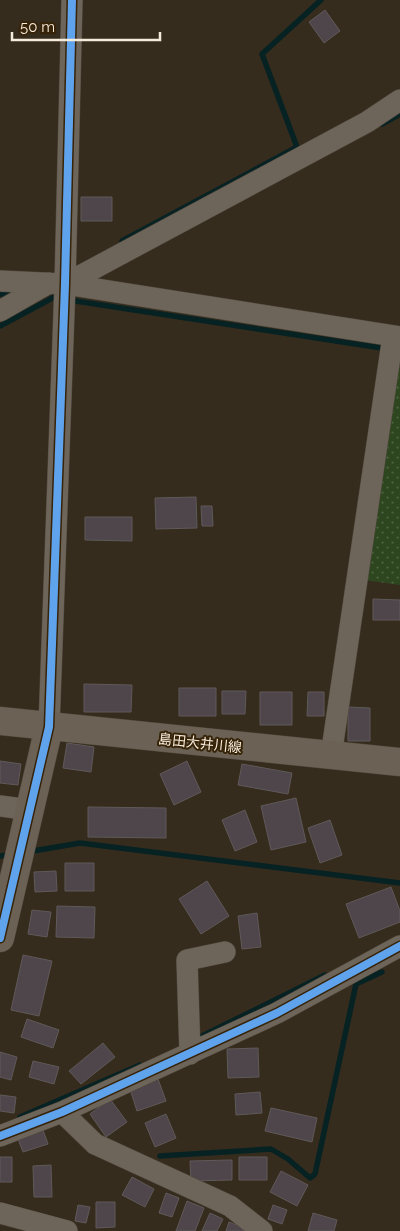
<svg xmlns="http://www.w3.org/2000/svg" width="400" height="1231" viewBox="0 0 400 1231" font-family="Raleway,'Noto Sans JP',sans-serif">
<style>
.park{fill:url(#park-dots)}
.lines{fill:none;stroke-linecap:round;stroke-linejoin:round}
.stream{stroke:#072223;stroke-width:5.5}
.building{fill:#4e464b;stroke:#5f5959}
.street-casing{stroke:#50483c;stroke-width:22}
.secondary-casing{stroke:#50483c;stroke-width:29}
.street{stroke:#6d655a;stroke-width:21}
.secondary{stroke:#6b6255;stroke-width:28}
.cycleway-casing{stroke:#362308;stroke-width:11}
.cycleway{stroke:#60a3ed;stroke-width:8}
.labels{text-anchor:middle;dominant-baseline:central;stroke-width:4;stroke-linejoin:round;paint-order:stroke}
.street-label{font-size:14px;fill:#f6eada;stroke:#362308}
</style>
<defs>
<pattern id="park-dots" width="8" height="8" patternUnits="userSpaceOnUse" patternTransform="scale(1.25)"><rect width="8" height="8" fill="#2e461f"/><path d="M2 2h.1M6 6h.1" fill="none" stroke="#4d613f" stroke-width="1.8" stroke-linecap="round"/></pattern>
</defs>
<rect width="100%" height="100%" fill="#362c1e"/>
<path class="park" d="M400,361V585L364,580Z"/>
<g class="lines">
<path class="stream" d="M382,124L400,114
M122,241L297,147L262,54L321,0
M0,294L15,295
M69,300L388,349
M0,326L60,294
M27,852L80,843L400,883
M0,856L13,854
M194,1040L325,975
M20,1117L140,1065
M160,1156L271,1149L288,1159L310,1178L315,1174L356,984L382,972"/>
</g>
<path class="building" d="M325,10L340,31L324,43L309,22Z
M81,197H112V221H81Z
M196,497L197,528L156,529L155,498Z
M201,506H212L213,526H202Z
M85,517H132V541L85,540Z
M373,599L400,600V620H373Z
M84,684L132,685L131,712H84Z
M179,688H216V716H179Z
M222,691H246L245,714H222Z
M260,692H292V725H260Z
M308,692H324V716H307Z
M348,707L370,708V741H348Z
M67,743L94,747L91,772L63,768Z
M0,761L21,764L18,785L0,783Z
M187,761L201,792L174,805L160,774Z
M242,764L292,773L288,794L238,785Z
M296,798L306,842L271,850L261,806Z
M88,807L166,808V838L88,837Z
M245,810L257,842L235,851L222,820Z
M330,820L342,855L320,863L308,828Z
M65,863H94V891H65Z
M56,871L57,891L35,892L34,872Z
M207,881L229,916L201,934L179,899Z
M391,887L400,911V922L359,938L346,904Z
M57,906L95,907L94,938L56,937Z
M32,910L51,912L47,937L28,934Z
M257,913L261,947L242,949L238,916Z
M23,955L52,961L39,1016L11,1010Z
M27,1019L59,1030L53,1048L21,1037Z
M103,1043L115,1057L81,1084L69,1071Z
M258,1048L259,1077L228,1078L227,1049Z
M0,1052L17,1057L11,1080L0,1077Z
M33,1061L59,1067L54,1084L29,1077Z
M158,1079L166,1101L137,1111L130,1089Z
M260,1092L262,1113L236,1115L235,1094Z
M0,1095L16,1097L14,1113L0,1111Z
M110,1099L127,1122L106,1137L90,1114Z
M271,1108L317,1118L312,1142L265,1131Z
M166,1114L176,1138L155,1147L145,1123Z
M43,1130L48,1144L23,1152L18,1139Z
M0,1157H12V1182H0Z
M239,1157H267V1180H239Z
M232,1160V1180L191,1181L190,1161Z
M51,1165L52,1197H34L33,1166Z
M281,1171L308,1185L297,1206L270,1192Z
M132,1177L154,1189L145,1207L122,1195Z
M166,1193L179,1198L172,1217L159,1213Z
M187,1201L204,1208L195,1231H176Z
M96,1202H115V1227L96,1228Z
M78,1205L90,1207L86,1223L75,1221Z
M273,1205L287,1210L282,1224L268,1219Z
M210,1213L223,1219L217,1231H202Z
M313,1213L337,1220L334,1231H308Z
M229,1222L244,1228L243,1231H226Z"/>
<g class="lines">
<g class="street-casing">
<path id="street" d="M0,281L65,284L400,337
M65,284L367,122L400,100
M0,311L49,283
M49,727L65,284L72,0
M331,756L393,336
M0,806L30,810
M190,1054L187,960L225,952
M62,1112L95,1144L230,1206L262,1231
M0,1136L62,1112L277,1013L400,946
M0,1213L67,1231"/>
</g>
<g class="secondary-casing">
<path id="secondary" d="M0,721L400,762
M0,938L49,727"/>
</g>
<use href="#street" class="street"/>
<use href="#secondary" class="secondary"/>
<g class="cycleway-casing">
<path id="cycleway" d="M0,938L49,727L65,284L72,0
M0,1136L62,1112L277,1013L400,946"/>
</g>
<use href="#cycleway" class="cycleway"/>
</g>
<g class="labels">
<g class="street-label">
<text transform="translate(200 743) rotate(6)">島田大井川線</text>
</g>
</g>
<path d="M12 32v8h148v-8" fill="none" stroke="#f6eada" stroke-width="2.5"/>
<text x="20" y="32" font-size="15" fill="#f6eada" stroke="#362308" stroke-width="4" paint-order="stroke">50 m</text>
</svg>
